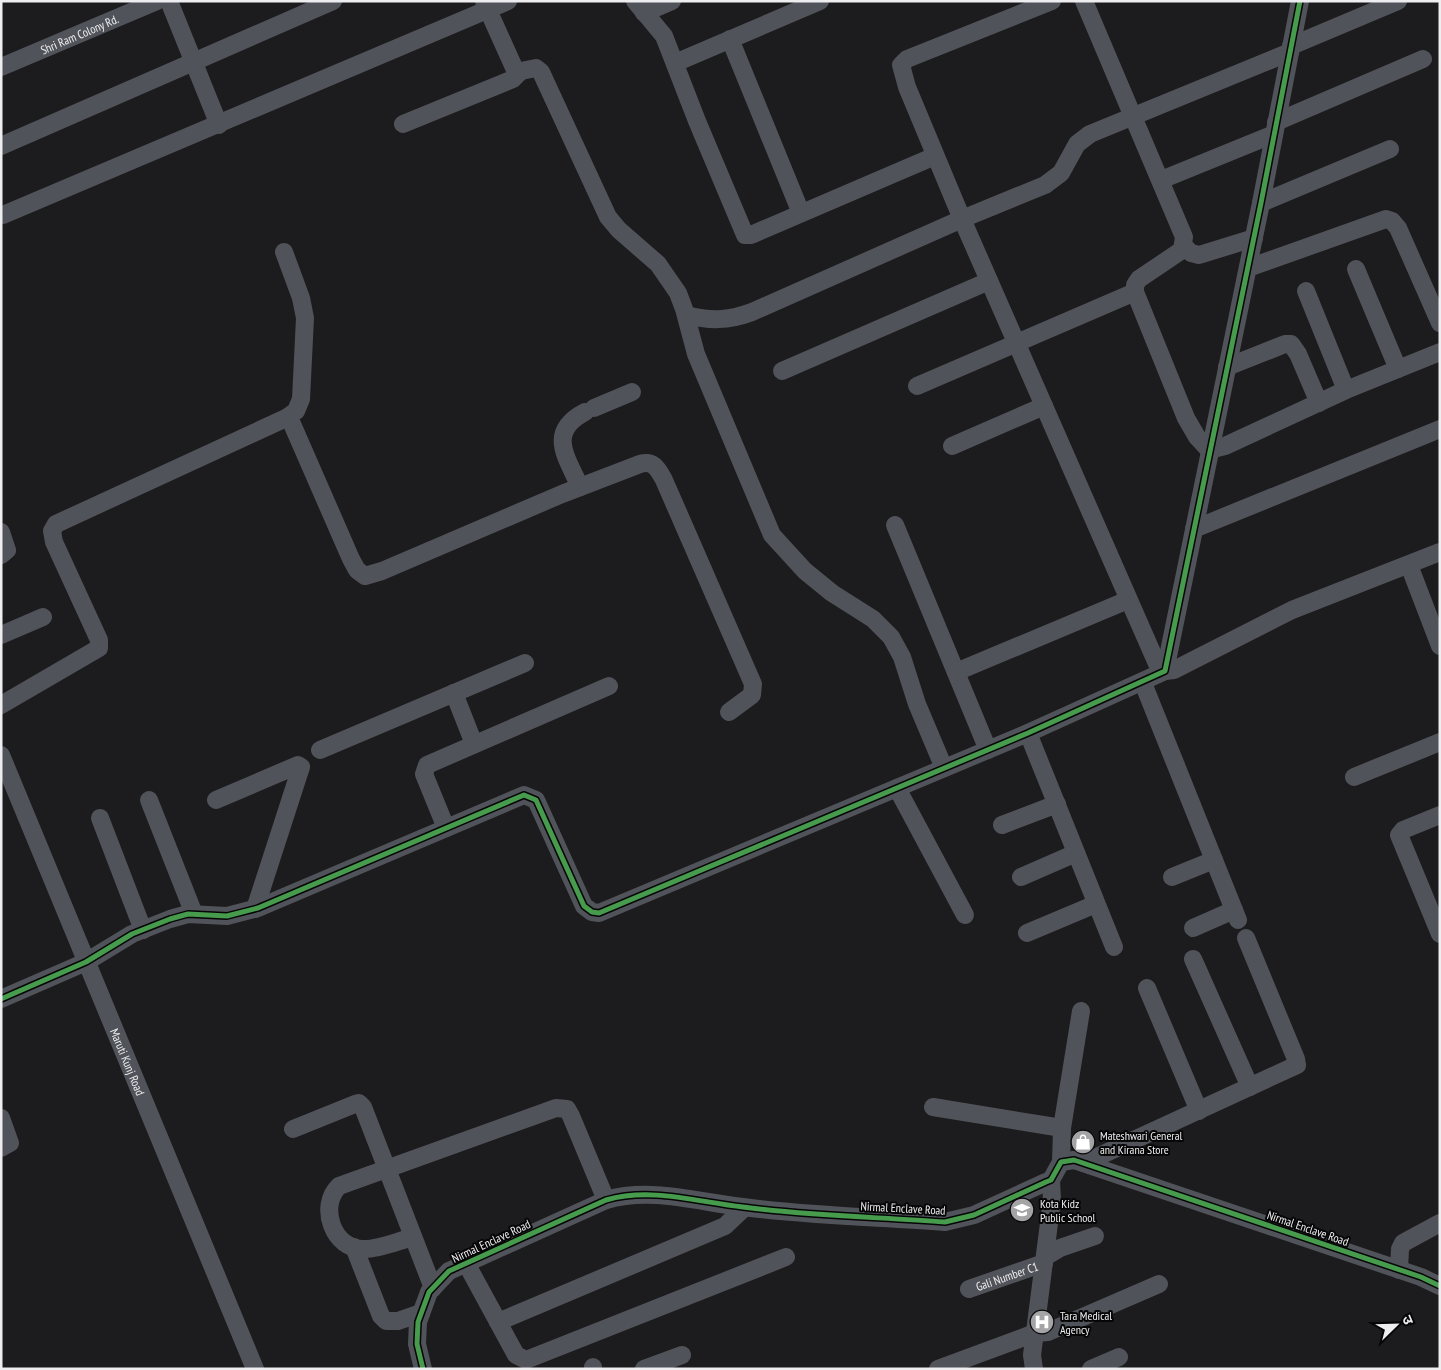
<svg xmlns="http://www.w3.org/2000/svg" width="1441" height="1370" viewBox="0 0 1441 1370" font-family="'PT Sans Narrow','Noto Sans Devanagari',sans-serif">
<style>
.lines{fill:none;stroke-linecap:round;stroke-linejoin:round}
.minor{stroke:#51535a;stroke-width:18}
.cycleway-casing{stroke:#060607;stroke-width:8}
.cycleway{stroke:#469c4c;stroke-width:5}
.labels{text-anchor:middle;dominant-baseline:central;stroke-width:4;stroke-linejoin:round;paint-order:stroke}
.street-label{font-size:12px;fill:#eeeef0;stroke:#060607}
.poi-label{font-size:12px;fill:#eeeef0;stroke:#060607;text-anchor:start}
</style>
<rect width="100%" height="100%" fill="#1c1b1d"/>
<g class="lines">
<g class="minor">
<path d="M169,1L219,125"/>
<path d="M484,1L516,72L536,68L541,72L608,217L619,230L658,264L678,293L684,309L696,354L772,535L805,571L832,593L873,619L891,637L902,657L917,704L944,768"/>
<path d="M635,1L664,36L697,121L745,235H751L935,156"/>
<path d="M1052,1L907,59L901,65L907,87L962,219L1158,666L1165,671L1174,670L1292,610L1440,552"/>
<path d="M1084,1L1184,237L1182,250L1139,279L1135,285V292L1186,418L1197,437L1209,450L1225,446L1346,390L1440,352"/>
<path d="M644,13L672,1"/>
<path d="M730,39L801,213"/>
<path d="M1291,46L1398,1"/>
<path d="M675,63L820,1"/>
<path id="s1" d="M1,67L157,1"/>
<path d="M1276,122L1423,59"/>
<path d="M403,124L513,79L519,73"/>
<path d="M1,146L333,1"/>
<path d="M1161,180L1274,134"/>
<path d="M1261,203L1390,149"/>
<path d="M3,215L508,1"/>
<path d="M1184,246L1191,253L1199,255L1254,238"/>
<path d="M1248,268L1386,219L1392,221L1398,228L1440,323"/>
<path d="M1356,269L1398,369"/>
<path d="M1306,291L1346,390"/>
<path d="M686,315C710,321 728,321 752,312L962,219L1045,185L1061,173L1077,144L1090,134L1290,52"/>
<path d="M1227,367L1285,344H1291L1298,354L1319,403"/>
<path d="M782,371L989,281"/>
<path d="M917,386L1135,292"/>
<path d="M594,408L632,392"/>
<path d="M289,417L351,559L357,570L365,576L382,571L562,494L640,464C654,460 658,469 664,480L753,684L752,695L729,712"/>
<path d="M952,446L1044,406"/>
<path d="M580,487C566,456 547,432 585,412"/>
<path d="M895,525L988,750"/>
<path d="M1194,529L1440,429"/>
<path d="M1,532L7,550L1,555"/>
<path d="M1409,565L1440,646"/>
<path d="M1,635L43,617"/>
<path d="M956,672L1128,600"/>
<path d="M1143,683L1238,920"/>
<path d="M454,693L474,744"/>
<path d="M1,705L99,648V640L54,542L52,531L56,524L286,418L296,411L301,399L305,318L301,298L284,252"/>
<path d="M1028,733L1114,947"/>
<path d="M320,750L525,663"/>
<path id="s2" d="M1,755L255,1369"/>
<path d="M1354,777L1440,742"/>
<path d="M897,788L965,915"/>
<path d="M149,800L194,914"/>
<path d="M216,800L298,765L301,767L255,909"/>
<path d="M1440,815L1403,830L1399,835L1440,934"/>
<path d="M100,818L143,930"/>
<path d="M1002,825L1057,804"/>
<path d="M446,828L424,774L427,765L609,686"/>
<path d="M1021,877L1076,853"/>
<path d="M1172,877L1214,860"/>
<path d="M1193,928L1234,910"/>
<path d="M1027,933L1096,904"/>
<path d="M1193,959L1250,1087"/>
<path d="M1147,988L1199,1111"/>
<path d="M1,999L86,962L132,934L170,919L188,914L227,916L258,908L524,795L536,800L584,906L592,912L599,913L1028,733L1165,671L1261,203L1300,1"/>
<path d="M933,1107L1062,1128"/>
<path d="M1,1118L10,1143L1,1148"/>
<path d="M293,1129L355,1104L359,1103L363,1107L433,1288"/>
<path d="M1061,1162L1062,1128L1081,1011"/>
<path d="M1084,1163L1297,1065L1296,1059L1246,938"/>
<path d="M413,1237C398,1241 380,1249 364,1249C333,1250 318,1206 339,1186L556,1108L567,1109L571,1116L606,1200"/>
<path d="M354,1247L381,1316L386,1321H398L421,1313"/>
<path d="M1045,1257L1060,1248L1095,1236"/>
<path d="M466,1263L516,1355L526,1360L786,1257"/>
<path d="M1399,1270L1400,1249L1403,1243L1440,1223"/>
<path id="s3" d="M969,1289L1044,1263"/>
<path d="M498,1322L725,1226L744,1208"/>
<path d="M593,1367V1369"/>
<path d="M423,1369L417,1344L418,1322L429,1292L449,1271L606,1200C652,1187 697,1202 743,1207C810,1216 878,1217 945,1222L974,1215L1046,1182L1051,1180L1061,1162L1074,1160L1421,1277L1440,1286"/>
<path d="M644,1369L682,1355"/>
<path d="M938,1369L1035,1333L1048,1332L1159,1284"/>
<path d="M1034,1369L1032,1355L1052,1200L1051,1180"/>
<path d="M1091,1369L1119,1357"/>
</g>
<g class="cycleway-casing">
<path id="cycleway" d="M1,999L86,962L132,934L170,919L188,914L227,916L258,908L524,795L536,800L584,906L592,912L599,913L1028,733L1165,671L1261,203L1300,1
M423,1369L417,1344L418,1322L429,1292L449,1271L606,1200C652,1187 697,1202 743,1207C810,1216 878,1217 945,1222L974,1215L1046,1182L1051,1180L1061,1162L1074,1160L1421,1277L1440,1286"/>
</g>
<use href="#cycleway" class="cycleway"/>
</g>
<defs>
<g id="shop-disc" transform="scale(1.25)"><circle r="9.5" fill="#a4a4a6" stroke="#060607"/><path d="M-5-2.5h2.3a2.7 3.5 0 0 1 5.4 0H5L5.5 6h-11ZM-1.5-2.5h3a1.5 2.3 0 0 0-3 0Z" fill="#fff"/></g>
<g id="school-disc" transform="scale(1.25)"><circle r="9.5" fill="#a4a4a6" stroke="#060607"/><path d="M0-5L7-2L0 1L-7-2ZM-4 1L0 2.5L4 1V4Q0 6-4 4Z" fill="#fff"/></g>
<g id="hospital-disc" transform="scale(1.25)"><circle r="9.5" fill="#a4a4a6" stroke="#060607"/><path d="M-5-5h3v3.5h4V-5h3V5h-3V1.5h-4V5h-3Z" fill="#fff"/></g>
</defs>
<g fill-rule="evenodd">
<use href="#shop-disc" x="1083" y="1142"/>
<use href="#school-disc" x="1022" y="1210"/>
<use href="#hospital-disc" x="1042" y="1322"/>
</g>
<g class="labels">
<g class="street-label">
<text stroke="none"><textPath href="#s1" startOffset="85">Shri Ram Colony Rd.</textPath></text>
<text stroke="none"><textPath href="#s2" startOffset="332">Maruti Kunj Road</textPath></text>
<text transform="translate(903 1208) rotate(3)">Nirmal Enclave Road</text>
<text transform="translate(1308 1228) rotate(19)">Nirmal Enclave Road</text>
<text transform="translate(491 1241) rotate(-25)">Nirmal Enclave Road</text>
<text stroke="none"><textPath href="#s3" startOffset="40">Gali Number C1</textPath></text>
</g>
<g class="poi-label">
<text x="1100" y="1135">Mateshwari General<tspan x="1100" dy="14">and Kirana Store</tspan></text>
<text x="1040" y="1203">Kota Kidz<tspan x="1040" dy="14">Public School</tspan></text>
<text x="1060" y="1315">Tara Medical<tspan x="1060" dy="14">Agency</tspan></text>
</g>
</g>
<rect width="1441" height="1370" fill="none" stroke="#eeeef0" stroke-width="5"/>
<g transform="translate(1396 1325) rotate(67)" stroke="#060607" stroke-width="4" paint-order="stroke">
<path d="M0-4L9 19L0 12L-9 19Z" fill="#eeeef0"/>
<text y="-8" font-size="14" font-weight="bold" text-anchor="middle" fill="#eeeef0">उ</text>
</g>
</svg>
